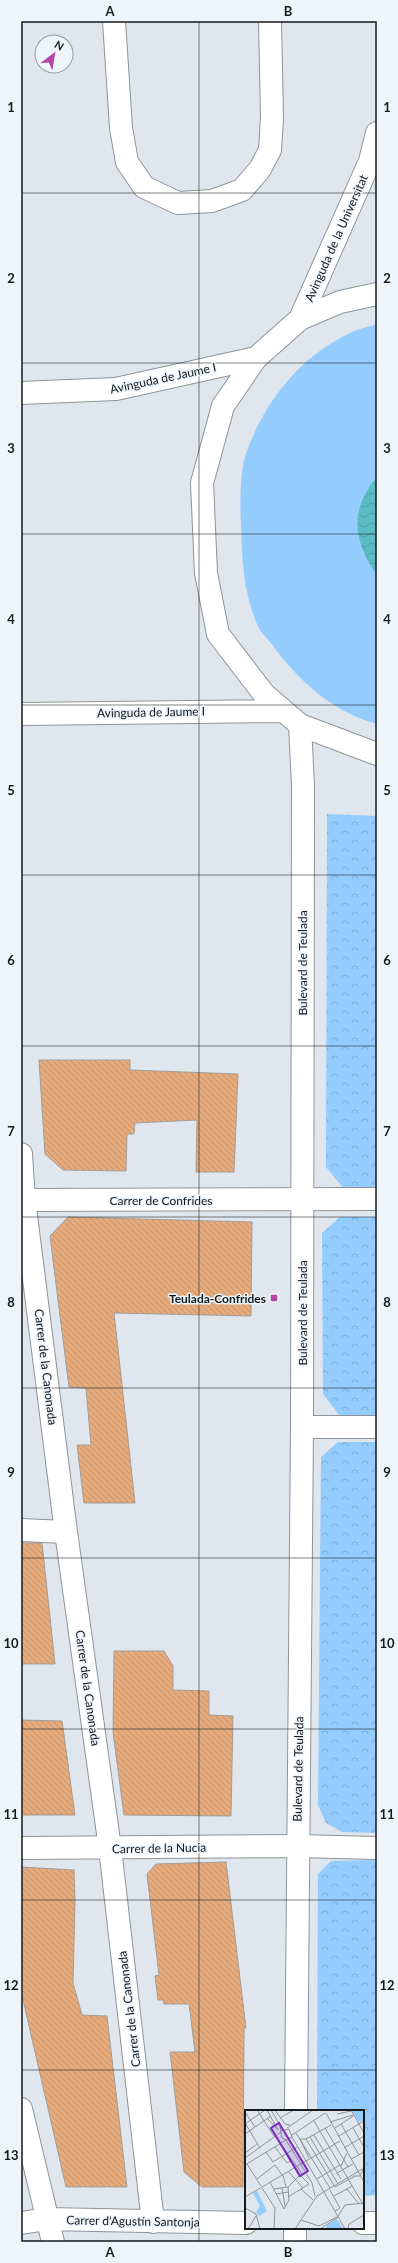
<svg xmlns="http://www.w3.org/2000/svg" width="398" height="2263" viewBox="0 0 398 2263" font-family="Lato,sans-serif">
<style>
.green{fill:#94ccfe}
.park{fill:url(#park-crowns)}
.water{fill:url(#water-waves)}
.building{fill:url(#building-back-hatch);stroke:#a49d97}
.lines{fill:none;stroke-linecap:round;stroke-linejoin:round}
.minor-casing{stroke:#8e949a;stroke-width:24}
.major-casing{stroke:#8e949a;stroke-width:24}
.minor{stroke:#fff;stroke-width:22}
.major{stroke:#fff;stroke-width:22}
.grid{fill:none;stroke:#16191b;stroke-width:1;stroke-opacity:0.55}
.poi-dot{fill:#b347a6;stroke:#edf4fa;stroke-width:1.5}
.labels{text-anchor:middle;dominant-baseline:central;stroke-width:3;stroke-linejoin:round;paint-order:stroke}
.street-label{font-size:12px;fill:#16191b;stroke:#edf4fa}
.poi-label{font-size:12px;font-weight:bold;fill:#16191b;stroke:#edf4fa;text-anchor:end}
.inset-road{fill:none;stroke:#8f9499;stroke-width:1}
.view{fill:#7b2cbf;fill-opacity:0.15;stroke:#7b2cbf;stroke-width:2}
.inset-edge{fill:none;stroke:#16191b;stroke-width:2}
.neatline{fill:none;stroke:#16191b;stroke-width:1.5}
.grid-label{font-size:13px;text-anchor:middle;font-weight:bold;fill:#16191b}
</style>
<defs>
<pattern id="park-crowns" width="20" height="18" patternUnits="userSpaceOnUse"><rect width="20" height="18" fill="#94ccfe"/><path d="M2 6a3 3 0 1 1 6 0M12 15a3 3 0 1 1 6 0" fill="none" stroke="#7fafd9"/></pattern>
<pattern id="water-waves" width="16" height="10" patternUnits="userSpaceOnUse"><rect width="16" height="10" fill="#5abbc4"/><path d="M0 5q4-4 8 0t8 0" fill="none" stroke="#4ea0a8"/></pattern>
<pattern id="building-back-hatch" width="6" height="6" patternUnits="userSpaceOnUse"><rect width="6" height="6" fill="#e5ab7d"/><path d="M-1 5l2 2M0 0l6 6M5-1l2 2" fill="none" stroke="#c4936b"/></pattern>
</defs>
<rect width="100%" height="100%" fill="#dfe6ed"/>
<path class="green" d="M377,324V724C333,712 300,682 273,646C268,639 260,632 257,624C243,592 242,558 241,524C240,507 240,473 245,457C262,405 298,358 348,334C357,329 368,327 377,324Z"/>
<path class="park" d="M327,814L377,816V1189H344L326,1167Z
M340,1217H377V1415H339L323,1394L322,1233Z
M338,1442H377V1833L342,1832L326,1823L318,1805L321,1457Z
M377,1860V2195L363,2196V2111H317L318,1874L331,1861Z"/>
<path class="water" d="M377,477V575C353,541 349,510 377,477Z"/>
<path class="building" d="M39,1060H130V1070L238,1074L234,1172H196L197,1120L135,1123L134,1134H127L126,1171L63,1170L45,1154Z
M68,1217L252,1222L251,1316L114,1313L135,1503H84L77,1445H91L86,1388L69,1387L50,1236Z
M21,1543H42L55,1664H21Z
M114,1651H164L173,1666V1690L209,1691V1715L233,1716L231,1816L124,1815L113,1732Z
M21,1720L62,1721L75,1815H21Z
M226,1862L246,2028H244L243,2187H202L184,2172L170,2052H195L189,2004H164L163,2000H158L155,1976L159,1975L147,1874L156,1864Z
M21,1867L74,1870L75,1902L73,1983L82,2015L107,2016L127,2187H66L21,1991Z"/>
<g class="lines">
<g class="minor-casing">
<path id="minor" d="M114,21L121,128L127,162L144,187L178,203L212,201L242,190L260,169L270,150L272,118L270,21
M21,1154L24,1200L66,1532L110,1848L153,2222
M21,1200L377,1199
M302,1427H377
M21,1530L66,1532
M21,1848L297,1846L377,1848
M21,2109L53,2242
M21,2223L47,2219L246,2223
M363,2223H377"/>
</g>
<g class="major-casing">
<path id="major" d="M377,294L340,302L300,319L256,358L223,406L202,483L206,573L218,634L264,694L300,725L377,754
M300,319L370,161L377,133
M21,393L116,389L256,358
M21,714L281,711
M296,2111L302,1427L303,785L300,725
M295,2242V2228"/>
</g>
<use href="#minor" class="minor"/>
<use href="#major" class="major"/>
</g>
<path class="grid" d="M199,21V2242M21,193H377M21,363H377M21,534H377M21,705H377M21,875H377M21,1046H377M21,1217H377M21,1388H377M21,1558H377M21,1729H377M21,1900H377M21,2070H377"/>
<rect class="poi-dot" x="270" y="1294" width="8" height="8" rx="2"/>
<g class="labels">
<g class="street-label">
<text transform="translate(336 238) rotate(-66)">Avinguda de la Universitat</text>
<text transform="translate(163 378) rotate(-12)">Avinguda de Jaume I</text>
<text transform="translate(151 712) rotate(-1)">Avinguda de Jaume I</text>
<text transform="translate(302 963) rotate(-90)">Bulevard de Teulada</text>
<text x="161" y="1200">Carrer de Confrides</text>
<text transform="translate(302 1313) rotate(-90)">Bulevard de Teulada</text>
<text transform="translate(46 1367) rotate(83)">Carrer de la Canonada</text>
<text transform="translate(88 1688) rotate(82)">Carrer de la Canonada</text>
<text transform="translate(298 1769) rotate(-89)">Bulevard de Teulada</text>
<text transform="translate(159 1848) rotate(-1)">Carrer de la Nucia</text>
<text transform="translate(129 2009) rotate(-97)">Carrer de la Canonada</text>
<text transform="translate(133 2221) rotate(1)">Carrer d'Agustín Santonja</text>
</g>
<g class="poi-label">
<text x="266" y="1298">Teulada-Confrides</text>
</g>
</g>
<g transform="translate(245 2110)">
<rect width="119" height="119" fill="#dfe6ed"/>
<path d="M119,0V10L114,12L107,1ZM92,109L98,119H82L81,116Z" fill="#94ccfe"/>
<path d="M12,81L22,101L14,106L11,102L15,96L8,83Z" fill="#94ccfe"/>
<path class="inset-road" d="M12,0L29,26M22,0L33,20M26,0L35,15L36,24L37,28L41,30L47,27L44,19L36,21M30,0L40,14L45,15M106,0L119,23M0,2L10,17M81,3L119,72M92,4L106,1M22,8L33,20M35,8L49,0M69,11L119,96M85,12L108,5M0,13L15,38M0,14L20,0M96,14L114,45M42,18L68,0M80,18L103,57M90,18L108,6M108,18L119,37M51,23L85,78M0,24L26,6M47,25L80,3M69,25L96,69M94,26L119,11M47,27L79,82M65,27L93,74M55,29H61L86,15M55,29L64,48M61,29L90,77L110,66M41,30L67,73L70,86M35,33L57,64M30,37L42,53L47,50M99,38L119,26M21,42L28,52L52,37M0,43L12,34M0,48L36,22M106,49L119,42M2,54L16,76M0,55L41,30M96,56L102,43M43,61L58,78M92,63L108,54M38,65L41,77M109,66H115L118,60M12,69L30,55L37,65M72,69L95,55M25,72L39,99M43,77L55,65M17,78L30,98L29,119M37,78L40,96M29,79L43,77M56,79L68,90M102,79L114,94M85,80L95,98L90,101M79,82L100,119M31,84L43,82M89,86L107,76M0,87L95,31M43,87L64,74L52,62M0,98L11,104L15,119M39,99L44,90L43,77M56,110L74,116L92,107M3,119L11,106M50,119L72,86L119,58M75,119L92,108L100,95L119,93M103,119L104,114L119,105"/>
<path class="view" d="M34,13L63,61L55,66L26,18Z"/>
<rect width="119" height="119" class="inset-edge"/>
</g>
<rect width="398" height="2263" fill="none" stroke="#edf4fa" stroke-width="44"/>
<g transform="translate(54 54) rotate(31)"><circle r="19" fill="#edf4fa" stroke="#979ca1"/>
<path d="M0-3L7 15L0 10L-7 15Z" fill="#b347a6"/>
<text y="-6" font-size="11" font-weight="bold" text-anchor="middle" fill="#16191b">N</text>
</g>
<rect x="22" y="22" width="354" height="2219" class="neatline"/>
<g class="grid-label">
<text x="110" y="16">A</text>
<text x="288" y="16">B</text>
<text x="11" y="112">1</text>
<text x="387" y="112">1</text>
<text x="11" y="283">2</text>
<text x="387" y="283">2</text>
<text x="11" y="453">3</text>
<text x="387" y="453">3</text>
<text x="11" y="624">4</text>
<text x="387" y="624">4</text>
<text x="11" y="795">5</text>
<text x="387" y="795">5</text>
<text x="11" y="965">6</text>
<text x="387" y="965">6</text>
<text x="11" y="1136">7</text>
<text x="387" y="1136">7</text>
<text x="11" y="1307">8</text>
<text x="387" y="1307">8</text>
<text x="11" y="1477">9</text>
<text x="387" y="1477">9</text>
<text x="11" y="1648">10</text>
<text x="387" y="1648">10</text>
<text x="11" y="1819">11</text>
<text x="387" y="1819">11</text>
<text x="11" y="1990">12</text>
<text x="387" y="1990">12</text>
<text x="11" y="2160">13</text>
<text x="387" y="2160">13</text>
<text x="110" y="2257">A</text>
<text x="288" y="2257">B</text>
</g>
</svg>
